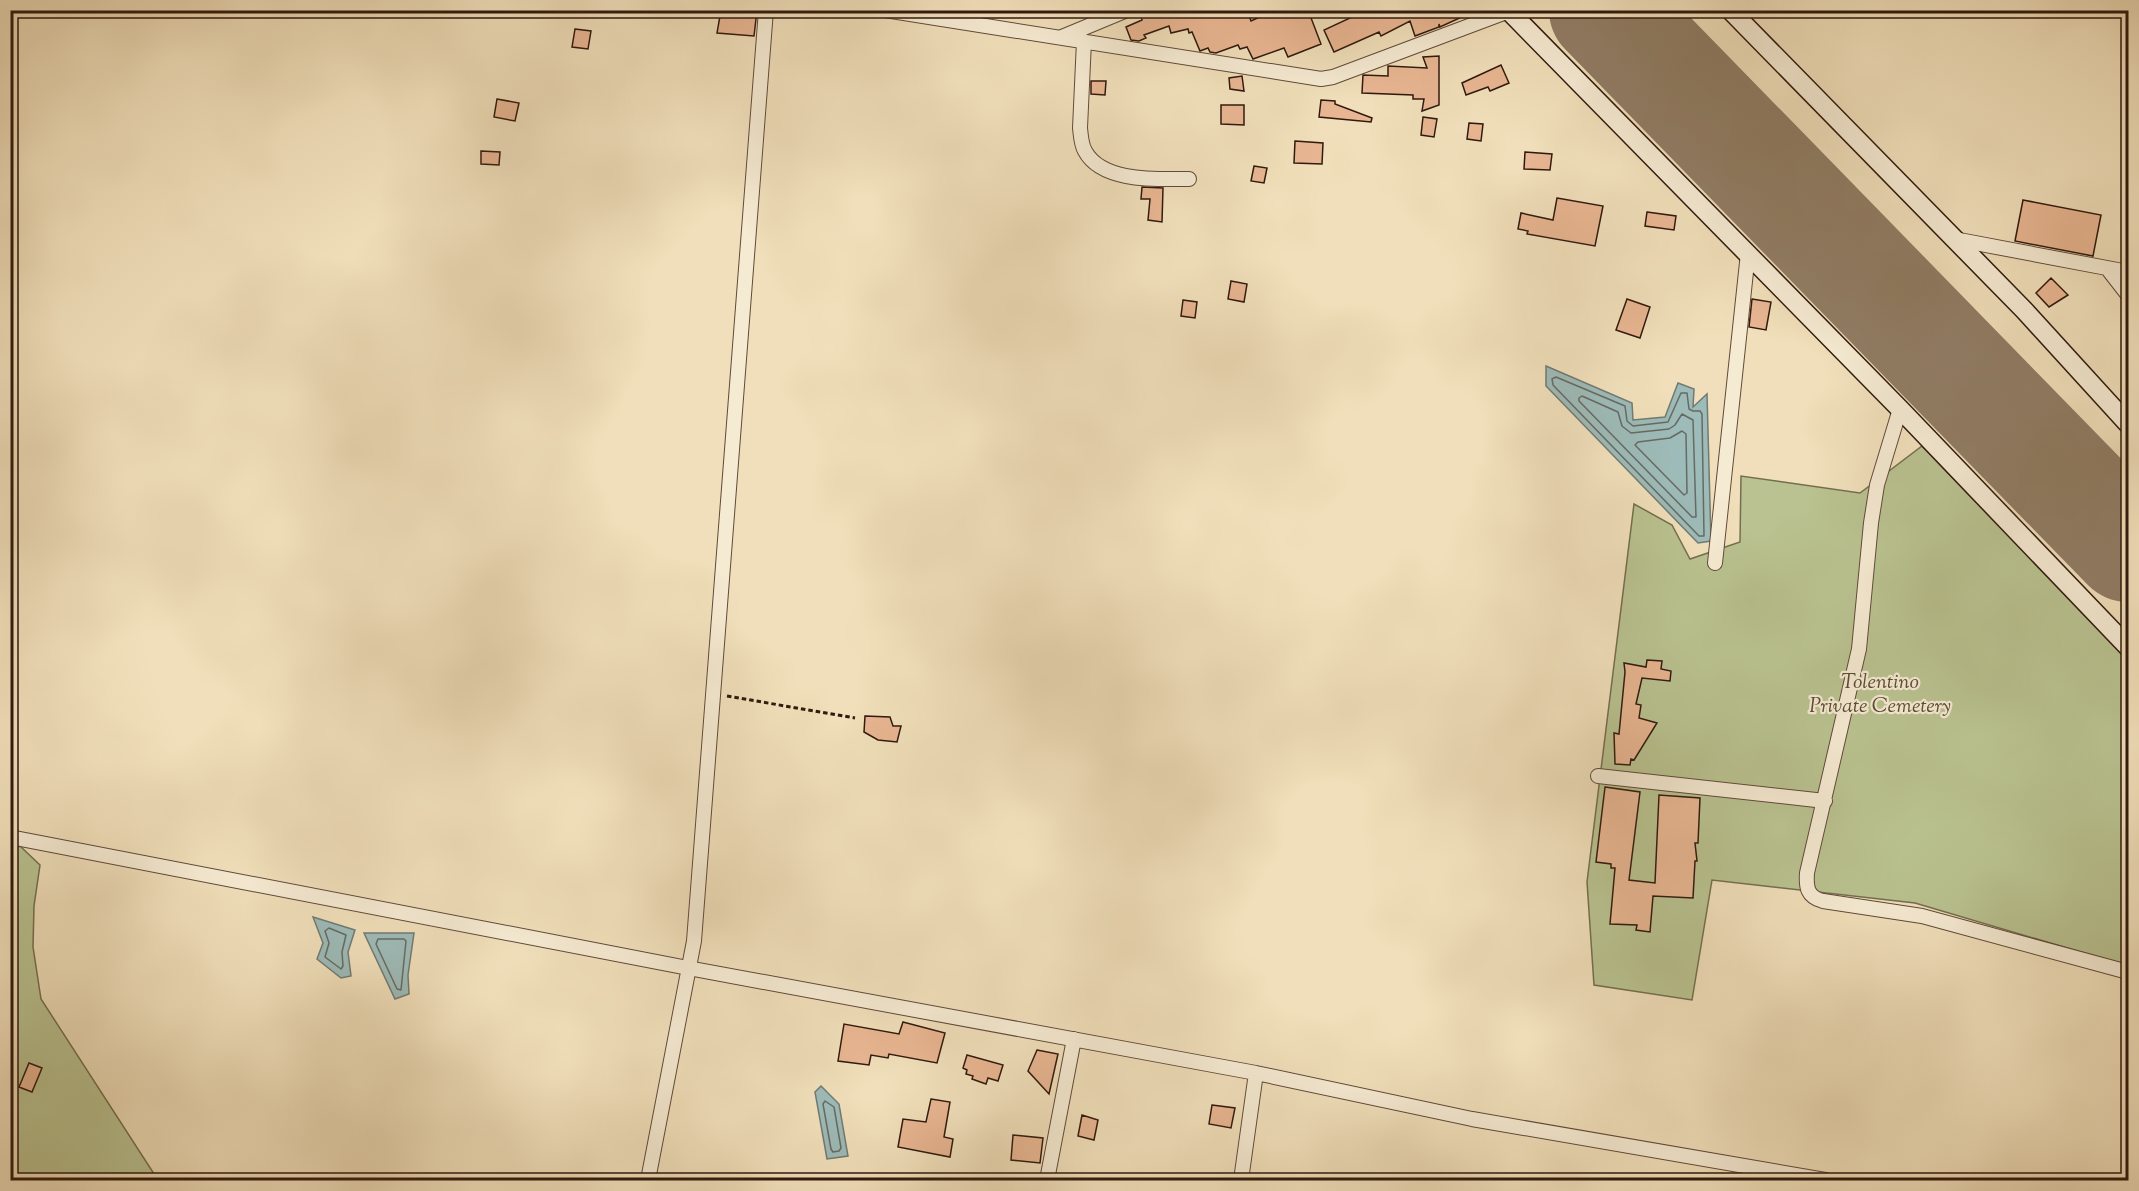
<svg xmlns="http://www.w3.org/2000/svg" width="2139" height="1191" viewBox="0 0 2139 1191" font-family="'Sorts Mill Goudy',serif">
<style>
.green{fill:#b9c290;stroke:#746e4f;stroke-width:1.5}
.water{fill:#9dbbb8;stroke:#717a74;stroke-width:1.5}
.lines{fill:none;stroke-linecap:round;stroke-linejoin:round}
.shore{stroke:#666a63;stroke-width:1.5}
.runway{stroke:#907c64;stroke-width:112}
.building{fill:#e8b692;stroke:#30190e;stroke-width:1.5}
.street-casing{stroke:#604a39;stroke-width:16}
.secondary-casing{stroke:#30190e;stroke-width:21}
.path{stroke:#30190e;stroke-width:3;stroke-dasharray:4.5 3;stroke-linecap:butt}
.street{stroke:#f5ead2;stroke-width:14}
.secondary{stroke:#f5ead2;stroke-width:18}
.labels{text-anchor:middle;dominant-baseline:central;stroke-width:4.5;stroke-linejoin:round;paint-order:stroke}
.park-label{font-size:21px;font-style:italic;fill:#594c35;stroke:#f5ead2}
</style>
<rect width="100%" height="100%" fill="#f0dfba"/>
<filter id="stains"><feTurbulence type="fractalNoise" baseFrequency=".00333" numOctaves="4"/><feColorMatrix values="0 0 0 0 .2 0 0 0 0 .09 0 0 0 0 .02 0 0 0 .5 -.17"/></filter>
<radialGradient id="worn" r=".72"><stop offset=".6" stop-color="#630" stop-opacity="0"/><stop offset="1" stop-color="#630" stop-opacity=".3"/></radialGradient>
<path class="green" d="M1922,446L2128,660V966L1915,903L1712,880L1692,1000L1594,985L1587,882L1634,504L1672,525L1690,559L1740,542L1741,476L1860,493Z
M20,846L40,865L34,906L33,947L41,999L158,1180H11L10,851Z"/>
<path class="water" d="M1546,366L1632,403L1633,420L1665,417L1678,383L1694,389L1693,407L1707,394L1711,541L1698,543L1546,386Z
M313,917L355,930L348,952L351,976L341,978L317,959L323,943Z
M364,933H414L408,975L409,994L395,999Z
M821,1086L839,1104L848,1156L827,1159L815,1092Z"/>
<g class="lines">
<path class="shore" d="M1556,377L1625,406L1627,421L1633,426L1668,422L1681,393H1687L1689,409L1693,411H1700L1702,414L1704,536H1699L1553,385L1552,379Z
M1582,396L1618,412L1622,426L1631,433L1669,429L1675,425L1682,414L1693,420L1696,517H1692L1579,401V398Z
M1682,431L1686,434L1687,493L1684,495L1635,445L1638,442L1670,438Z
M329,928L346,935L342,952L343,966L341,969L325,957L329,943L325,931Z
M378,939H404L406,941L401,990L397,989L376,944Z
M825,1101L834,1107L841,1148L839,1151L833,1152L831,1149L823,1104Z"/>
<path class="runway" d="M1605,10L2128,546"/>
</g>
<path class="building" d="M721,10H757L754,36L717,33Z
M1156,10H1247L1251,21L1275,10H1308L1321,44L1288,57L1284,48L1253,59L1247,47L1240,49L1238,45L1216,53L1210,52L1208,48L1200,51L1192,32L1189,33L1188,29L1171,33L1169,26L1144,35L1146,38L1139,41L1131,40L1126,27L1142,20L1141,16Z
M1367,10H1477L1440,27L1439,24V27L1415,36L1410,21L1381,36L1379,32L1334,52L1324,30Z
M575,29L591,31L588,49L572,47Z
M1439,56V105L1422,111L1424,99H1413V95L1362,93L1363,75L1388,76V66L1427,68L1423,57Z
M1501,65L1509,83L1490,91L1488,87L1466,95L1462,83Z
M1242,76L1244,91L1230,89L1229,78Z
M1091,81H1106L1105,95L1091,94Z
M497,99L519,103L515,121L494,117Z
M1321,100L1335,101V104L1372,118L1371,122L1319,117Z
M1221,105H1244V125L1221,124Z
M1423,117L1437,119L1434,137L1421,135Z
M1469,123L1483,124L1481,141L1467,139Z
M1295,141L1323,143L1322,164L1294,163Z
M481,151L500,152L499,165L481,164Z
M1525,152L1552,154L1550,170L1524,169Z
M1254,166L1267,168L1264,183L1251,181Z
M1142,187L1163,188L1162,222L1148,220L1150,199H1141Z
M1557,198L1603,206L1595,246L1527,234L1528,231L1518,229L1521,213L1553,220Z
M2023,200L2101,215L2093,256L2015,241Z
M1647,212L1676,216L1674,230L1645,226Z
M2051,278L2068,295L2049,307L2036,293Z
M1231,281L1247,284L1244,302L1228,299Z
M1627,299L1650,307L1640,338L1616,330Z
M1752,299L1771,302L1766,330L1749,327Z
M1183,300L1197,302L1195,318L1181,316Z
M1647,660L1662,661L1661,669L1671,671L1670,681L1642,678L1636,704L1641,705L1639,718L1657,723L1634,760L1631,759L1630,765L1615,764L1614,733L1619,734L1625,672L1624,663L1646,667Z
M865,716L890,717L893,726H901L897,742L878,740L864,732Z
M1605,787L1640,792L1629,880L1655,883L1659,795L1700,798L1698,843H1695L1697,861H1695L1693,898L1653,896L1650,932L1636,930L1637,925L1610,924L1615,868H1611V864L1596,862Z
M903,1022L945,1033L937,1063L889,1054L888,1058L871,1055L869,1065L838,1061L844,1024L899,1034Z
M1037,1050L1058,1054L1049,1094L1028,1071Z
M967,1055L1003,1065L998,1081L988,1078L986,1084L972,1079L973,1076L966,1074L967,1070L963,1068Z
M29,1063L42,1068L32,1092L19,1087Z
M931,1099L950,1102L944,1137L953,1139L950,1157L898,1147L903,1119L926,1122Z
M1212,1105L1235,1108L1231,1128L1209,1124Z
M1082,1115L1098,1120L1094,1140L1078,1136Z
M1013,1135L1043,1138L1040,1163L1011,1160Z"/>
<g class="lines">
<g class="street-casing">
<path id="street" d="M885,10L1321,79L1333,77L1509,11
M1062,37L1127,10
M1084,41L1080,128C1081,136 1081,144 1085,151C1102,183 1159,179 1189,179
M1954,239L2128,272
M2107,268L2128,295
M1900,409L1877,485L1871,523L1859,649L1807,873C1806,887 1807,897 1823,901L1922,916L2128,972
M1715,563L1748,253
M1598,776L1825,801
M10,837L688,968L1256,1073L1472,1119L1825,1180
M648,1180L694,941L766,10
M1047,1180L1074,1039
M1241,1180L1256,1073"/>
</g>
<g class="secondary-casing">
<path id="secondary" d="M1508,10L1900,409L2128,647
M1730,10L2024,310L2128,424"/>
</g>
<path class="path" d="M727,696L855,718"/>
<use href="#street" class="street"/>
<use href="#secondary" class="secondary"/>
</g>
<g class="labels">
<g class="park-label">
<text x="1880" y="683">Tolentino<tspan x="1880" dy="24">Private Cemetery</tspan></text>
</g>
</g>
<rect width="2139" height="1191" fill="none" stroke="#f0dfba" stroke-width="36"/>
<rect x="12" y="12" width="2115" height="1167" fill="none" stroke="#30190e" stroke-width="3"/>
<rect x="18" y="18" width="2103" height="1155" fill="none" stroke="#30190e" stroke-width="1.5"/>
<rect width="100%" height="100%" filter="url(#stains)"/>
<rect width="100%" height="100%" fill="url(#worn)"/>
</svg>
